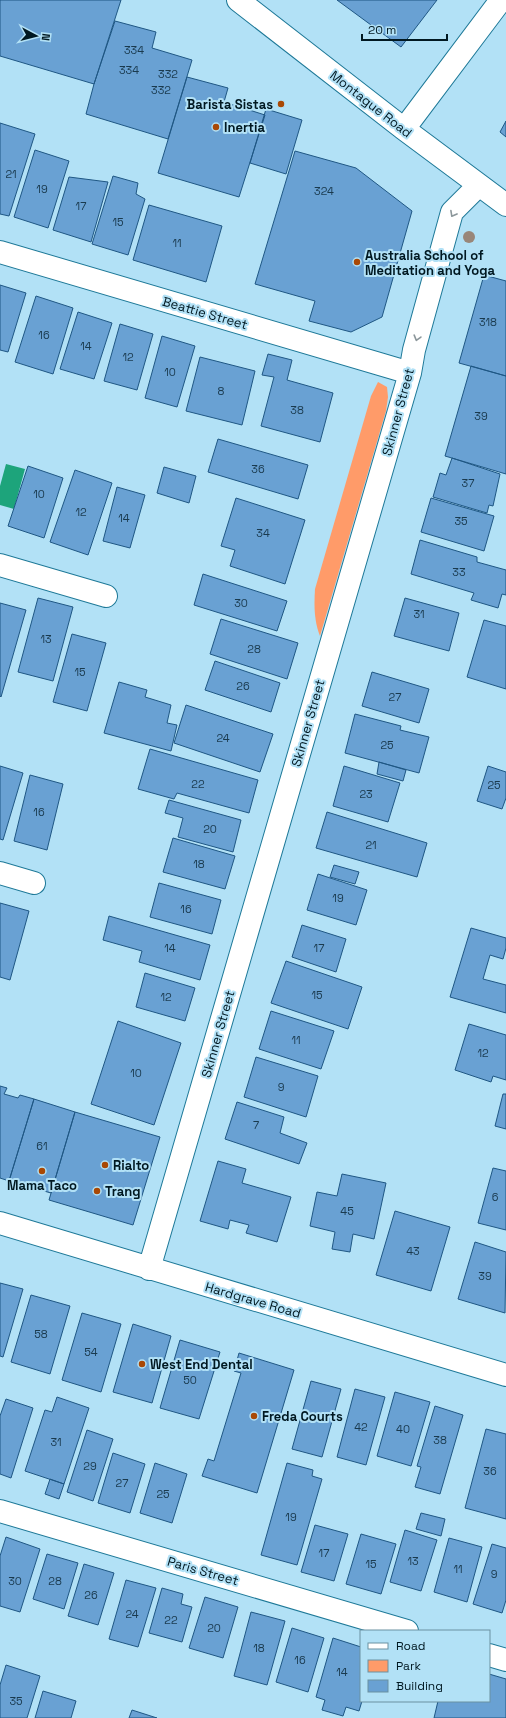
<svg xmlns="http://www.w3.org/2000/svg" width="506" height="1718" viewBox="0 0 506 1718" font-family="'Space Grotesk',sans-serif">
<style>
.green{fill:#ff9b69}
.water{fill:#1da47b}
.building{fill:#69a1d3;stroke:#1f5784}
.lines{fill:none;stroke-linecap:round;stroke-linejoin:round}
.minor-casing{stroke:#1e7998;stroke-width:24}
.minor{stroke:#fff;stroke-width:22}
.tree{fill:#998679}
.oneway{stroke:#8c979b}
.poi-dot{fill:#a94804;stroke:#b2e1f6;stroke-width:1.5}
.labels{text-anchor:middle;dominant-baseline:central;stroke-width:4;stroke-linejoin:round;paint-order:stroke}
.number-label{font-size:11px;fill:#1a3a4e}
.poi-label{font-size:13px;font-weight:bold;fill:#001821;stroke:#b2e1f6;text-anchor:start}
.street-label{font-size:13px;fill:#001821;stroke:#b2e1f6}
</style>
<rect width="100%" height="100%" fill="#b2e1f6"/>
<path class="green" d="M378,382L387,387L388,397L386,411L320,636C314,621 314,606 315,589L371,396Z"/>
<path class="water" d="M6,464L25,469L14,509L0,505V486Z"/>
<path class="building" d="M0,0H121L94,84L0,56Z
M337,0H437L401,47Z
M115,21L156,32L152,48L192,60L168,139L86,114L94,84Z
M187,77L228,88L224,102L265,115L239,197L158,173Z
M266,109L302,120L286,174L250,163Z
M506,121V137L500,132Z
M0,123L35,134L9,216L0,214Z
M35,150L69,161L48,228L14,217Z
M295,151L356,168L412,211L382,317L351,332L309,321L315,301L255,284Z
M113,176L138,183L136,194L145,199L128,255L92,244Z
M69,177L108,182L91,242L53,230Z
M149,205L222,226L206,282L133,260Z
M484,275L506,281V376L459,363Z
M0,285L26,293L8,352L0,350Z
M36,296L73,308L53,374L15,362Z
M78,312L112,323L94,379L60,369Z
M120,324L153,334L137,390L104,381Z
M162,336L195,346L177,407L145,398Z
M268,354L292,360L287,380L333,393L320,442L261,426L274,377L262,375Z
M200,357L255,371L242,425L186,411Z
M471,366L506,376V474L445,456Z
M218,439L308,465L298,499L208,472Z
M452,458L500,474L493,506L489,505L487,513L433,497L440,473L446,475Z
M28,466L63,478L44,538L8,526Z
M164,467L196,476L189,503L157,493Z
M75,470L112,483L88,555L50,542Z
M117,487L145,495L130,548L103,541Z
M236,498L305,520L285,584L230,566L235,550L221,546Z
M431,498L494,516L484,551L421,532Z
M420,540L477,557V562L506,570V595L502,594L498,608L471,600L474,593L411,574Z
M203,574L287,601L277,631L194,605Z
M38,598L73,607L53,681L18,672Z
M405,598L459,613L449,651L394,636Z
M0,603L26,610L1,697L0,696Z
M221,619L298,643L287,679L210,654Z
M484,620L506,626V689L467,677Z
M72,634L106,643L87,711L53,702Z
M215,661L280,683L271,712L205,690Z
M372,672L429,689L419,723L362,706Z
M119,682L147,690L145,697L171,705L167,723L177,725L171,751L104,733Z
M186,705L273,734L260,772L174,743Z
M355,714L401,726L400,730L429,737L419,773L345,753Z
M150,749L258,780L249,813L177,793L174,799L138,789Z
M379,762L406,770L403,781L377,774Z
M0,766L23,773L3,840L0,839Z
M344,766L400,783L388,822L333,806Z
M488,766L506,772V798L502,809L477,801Z
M30,775L63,784L47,850L14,841Z
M169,800L241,820L233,852L178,837L183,818L165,813Z
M327,812L427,843L417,877L316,848Z
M173,838L235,856L225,889L163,872Z
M334,865L359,872L355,884L330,877Z
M318,874L367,890L356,925L307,910Z
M159,883L221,900L212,934L150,917Z
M0,903L29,911L10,980L0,977Z
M109,916L210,945L200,980L139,962L142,951L103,940Z
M302,925L346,939L336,972L292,957Z
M471,928L506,938V948L503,959L490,955L483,979L506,985V1013L450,997Z
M286,961L362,987L348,1029L271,1003Z
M145,973L195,988L185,1021L136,1007Z
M271,1011L334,1031L321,1069L259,1049Z
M118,1021L181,1043L154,1125L91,1104Z
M469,1024L506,1035V1080L493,1076L491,1082L455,1070Z
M256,1057L318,1076L306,1117L244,1097Z
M0,1086L7,1088L4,1094L18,1098L20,1095L34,1099L9,1181L0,1178Z
M503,1094H506V1129L495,1126Z
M34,1099L75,1112L51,1193L9,1181Z
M237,1102L284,1117L280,1133L307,1143L299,1164L225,1139Z
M75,1112L160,1137L133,1225L49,1200Z
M218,1161L246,1169L242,1183L291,1197L277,1242L246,1233L249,1225L230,1220L228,1229L200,1221Z
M493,1168L506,1171V1230L478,1223Z
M342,1174L386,1183L374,1239L353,1234L350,1252L332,1249L335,1232L310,1226L317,1192L337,1196Z
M395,1211L450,1227L431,1291L376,1275Z
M475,1242L506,1252L505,1313L458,1299Z
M0,1283L23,1289L3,1357L0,1356Z
M31,1295L70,1306L50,1374L11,1362Z
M82,1313L121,1324L101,1392L62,1380Z
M133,1324L171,1336L152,1403L113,1392Z
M180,1340L220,1352L199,1419L160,1408Z
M239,1353L294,1370L257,1493L202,1476L208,1459L214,1461L241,1373L234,1371Z
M311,1381L341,1389L322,1457L292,1449Z
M355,1389L385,1397L366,1465L337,1457Z
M395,1392L430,1402L411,1466L377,1456Z
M57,1397L89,1408L64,1484L25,1471L45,1410L52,1412Z
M6,1399L33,1408L11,1478L0,1474V1416Z
M435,1406L463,1415L440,1494L415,1487L421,1467L417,1466Z
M486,1429L506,1434V1519L465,1508Z
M87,1430L113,1439L93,1501L67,1492Z
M113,1453L145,1464L130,1513L98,1503Z
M155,1463L187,1474L172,1523L140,1513Z
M287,1463L313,1470L312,1476L322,1479L297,1565L261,1555Z
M50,1479L64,1484L59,1499L45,1494Z
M421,1513L445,1519L441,1536L416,1529Z
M315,1525L348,1534L334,1581L301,1572Z
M405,1530L437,1540L421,1591L390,1582Z
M361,1534L396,1544L381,1594L346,1584Z
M6,1537L40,1549L20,1612L0,1606V1556Z
M449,1538L482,1547L467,1602L434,1592Z
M492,1544L506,1548V1600L502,1613L473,1604Z
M47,1554L78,1563L64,1609L33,1599Z
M84,1564L114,1573L98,1625L68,1616Z
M126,1580L156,1588L138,1647L109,1639Z
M162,1588L183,1594L181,1604L192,1607L182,1642L149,1633Z
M205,1597L238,1607L223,1658L189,1648Z
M251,1612L285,1621L267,1685L234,1676Z
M292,1628L324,1638L308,1692L276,1682Z
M333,1638L361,1647L362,1701L359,1711L346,1707L343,1716L322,1710L325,1700L316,1697Z
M6,1665L40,1676L27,1718H0V1685Z
M489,1674L506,1679V1718H434L438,1701H489Z
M43,1691L76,1701L71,1718H35Z
M132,1710L157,1718H129Z"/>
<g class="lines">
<g class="minor-casing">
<path id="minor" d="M238,0L404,129L506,205
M404,129L501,0
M0,252L410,373
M0,565L106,596
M0,873L34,883
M0,1223L506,1375
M149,1269L410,373L414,350L452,212L479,185
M0,1511L407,1631
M489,1655L506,1660"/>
</g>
<use href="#minor" class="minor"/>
</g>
<circle class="tree" cx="469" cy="237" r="6"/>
<defs><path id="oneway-chevron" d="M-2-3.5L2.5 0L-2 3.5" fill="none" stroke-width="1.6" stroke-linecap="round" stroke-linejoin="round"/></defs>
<g class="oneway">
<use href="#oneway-chevron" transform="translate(453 214) rotate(119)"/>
<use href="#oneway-chevron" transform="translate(417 338) rotate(106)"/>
</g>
<g class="poi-dot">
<circle cx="281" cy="104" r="4"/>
<circle cx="216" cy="127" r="4"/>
<circle cx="357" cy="262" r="4"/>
<circle cx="105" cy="1165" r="4"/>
<circle cx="42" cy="1171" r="4"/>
<circle cx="97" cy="1191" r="4"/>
<circle cx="142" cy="1364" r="4"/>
<circle cx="254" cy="1416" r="4"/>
</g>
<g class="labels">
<g class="number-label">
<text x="134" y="50">334</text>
<text x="129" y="70">334</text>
<text x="168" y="74">332</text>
<text x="161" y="90">332</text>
<text x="11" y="174">21</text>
<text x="42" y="189">19</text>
<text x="324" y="191">324</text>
<text x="81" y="206">17</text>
<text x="118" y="222">15</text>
<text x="177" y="243">11</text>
<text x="488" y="322">318</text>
<text x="44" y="335">16</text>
<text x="86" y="346">14</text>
<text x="128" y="357">12</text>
<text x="170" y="372">10</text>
<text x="221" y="391">8</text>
<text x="297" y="410">38</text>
<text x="481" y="416">39</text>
<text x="258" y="469">36</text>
<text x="468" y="483">37</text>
<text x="39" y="494">10</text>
<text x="81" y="512">12</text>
<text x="124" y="518">14</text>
<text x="461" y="521">35</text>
<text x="263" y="533">34</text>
<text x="459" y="572">33</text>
<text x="241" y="603">30</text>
<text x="419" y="614">31</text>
<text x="46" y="639">13</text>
<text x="254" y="649">28</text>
<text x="80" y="672">15</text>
<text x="243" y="686">26</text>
<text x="395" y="697">27</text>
<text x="223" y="738">24</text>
<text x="387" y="745">25</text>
<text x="198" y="784">22</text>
<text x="494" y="785">25</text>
<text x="366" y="794">23</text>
<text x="39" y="812">16</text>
<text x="210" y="829">20</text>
<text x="371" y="845">21</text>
<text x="199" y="864">18</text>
<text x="338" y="898">19</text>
<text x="186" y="909">16</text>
<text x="170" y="948">14</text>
<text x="319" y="948">17</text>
<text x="317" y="995">15</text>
<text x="166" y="997">12</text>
<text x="296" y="1040">11</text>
<text x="483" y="1053">12</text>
<text x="136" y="1073">10</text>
<text x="281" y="1087">9</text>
<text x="256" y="1125">7</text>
<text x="42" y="1146">61</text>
<text x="495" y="1197">6</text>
<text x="347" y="1211">45</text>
<text x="413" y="1251">43</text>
<text x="485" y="1276">39</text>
<text x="41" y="1334">58</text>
<text x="91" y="1352">54</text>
<text x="190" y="1380">50</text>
<text x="361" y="1427">42</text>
<text x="403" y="1429">40</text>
<text x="440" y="1440">38</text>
<text x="56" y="1442">31</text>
<text x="90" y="1466">29</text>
<text x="490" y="1471">36</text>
<text x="122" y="1483">27</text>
<text x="163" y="1494">25</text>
<text x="291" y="1517">19</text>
<text x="324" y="1553">17</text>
<text x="413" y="1561">13</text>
<text x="371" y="1564">15</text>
<text x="458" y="1569">11</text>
<text x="494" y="1574">9</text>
<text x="15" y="1581">30</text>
<text x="55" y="1581">28</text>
<text x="91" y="1595">26</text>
<text x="132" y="1614">24</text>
<text x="171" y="1620">22</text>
<text x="214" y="1628">20</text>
<text x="259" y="1648">18</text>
<text x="300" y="1660">16</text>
<text x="342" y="1672">14</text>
<text x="16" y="1701">35</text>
</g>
<g class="poi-label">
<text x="273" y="104" text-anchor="end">Barista Sistas</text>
<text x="224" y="127">Inertia</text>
<text x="365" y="255">Australia School of<tspan x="365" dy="15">Meditation and Yoga</tspan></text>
<text x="113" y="1165">Rialto</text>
<text x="42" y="1185" text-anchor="middle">Mama Taco</text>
<text x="105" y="1191">Trang</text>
<text x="150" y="1364">West End Dental</text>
<text x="262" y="1416">Freda Courts</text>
</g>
<g class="street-label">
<text transform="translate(371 104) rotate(38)">Montague Road</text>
<text transform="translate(205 313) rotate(16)">Beattie Street</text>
<text transform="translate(398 412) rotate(-75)">Skinner Street</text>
<text transform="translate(308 723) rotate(-74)">Skinner Street</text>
<text transform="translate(218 1034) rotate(-74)">Skinner Street</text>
<text transform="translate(253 1300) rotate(16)">Hardgrave Road</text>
<text transform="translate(203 1571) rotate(16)">Paris Street</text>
</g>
</g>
<rect x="360" y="1630" width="130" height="72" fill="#b2e1f6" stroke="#6b91a1"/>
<rect x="368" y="1643" width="20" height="6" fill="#ffffff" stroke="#6b91a1"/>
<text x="396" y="1650" font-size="12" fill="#001821">Road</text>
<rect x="368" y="1660" width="20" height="12" fill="#ff9b69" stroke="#6b91a1"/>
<text x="396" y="1670" font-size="12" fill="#001821">Park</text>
<rect x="368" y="1680" width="20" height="12" fill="#69a1d3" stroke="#6b91a1"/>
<text x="396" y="1690" font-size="12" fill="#001821">Building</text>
<g transform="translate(36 36) rotate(97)" stroke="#b2e1f6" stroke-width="3" paint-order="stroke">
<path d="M0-3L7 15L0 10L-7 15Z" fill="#001821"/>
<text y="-6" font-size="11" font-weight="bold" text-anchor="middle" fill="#001821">N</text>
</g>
<path d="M362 34v6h85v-6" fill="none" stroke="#001821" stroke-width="2"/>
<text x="368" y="34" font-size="12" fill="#001821" stroke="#b2e1f6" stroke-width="3" paint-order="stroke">20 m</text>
</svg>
